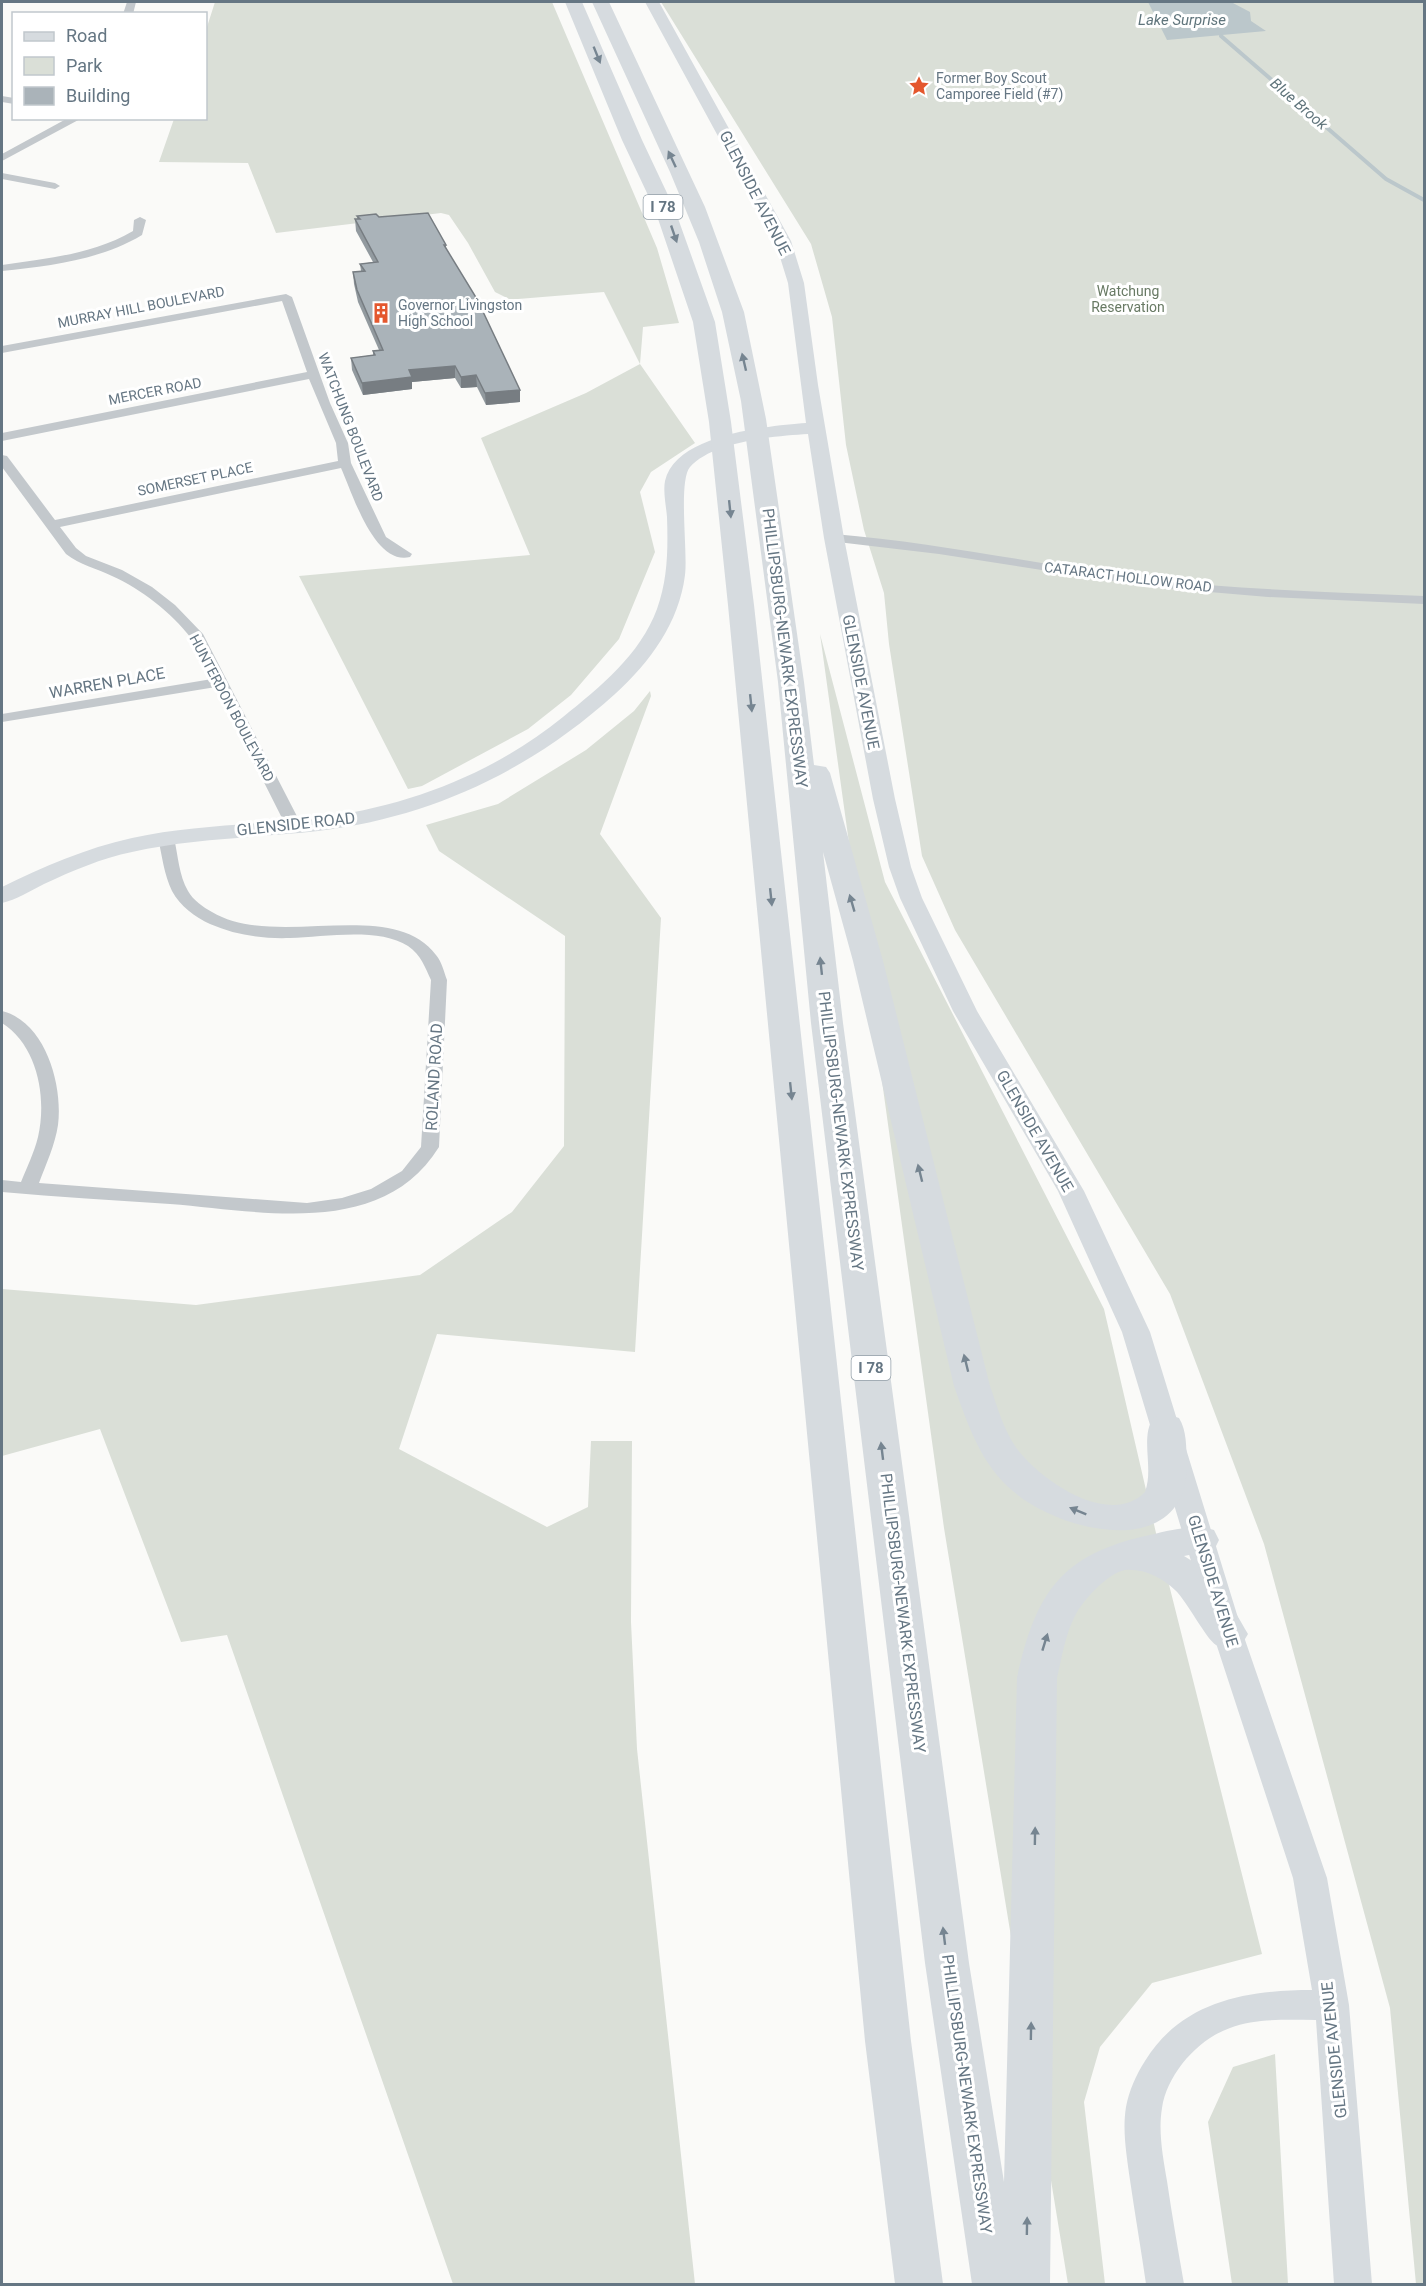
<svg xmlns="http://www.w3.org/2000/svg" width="1426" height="2286" viewBox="0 0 1426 2286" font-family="Roboto,sans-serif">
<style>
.green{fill:#dadfd7}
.water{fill:#bbc7cb}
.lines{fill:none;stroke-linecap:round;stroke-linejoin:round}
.stream{stroke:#bbc7cb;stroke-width:4}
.street{fill:#c3c8cc;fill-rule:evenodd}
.secondary{fill:#d6dbdf;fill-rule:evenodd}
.highway{fill:#d6dbdf;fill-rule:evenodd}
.wall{fill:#929a9f}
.shaded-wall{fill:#777d82}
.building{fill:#aab3b9;stroke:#777d82;stroke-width:1.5}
.oneway{fill:#768591}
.labels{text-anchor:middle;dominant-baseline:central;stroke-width:6;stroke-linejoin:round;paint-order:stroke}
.far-poi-label{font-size:14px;fill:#657683;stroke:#fff;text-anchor:start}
.far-park-label{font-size:14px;fill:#687a64;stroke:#fff}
.far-street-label{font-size:14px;fill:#657683;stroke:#fff}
.far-water-label{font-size:15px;font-style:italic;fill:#60757c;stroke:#fff}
.shield{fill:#fff;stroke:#939fa8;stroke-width:1.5}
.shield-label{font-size:15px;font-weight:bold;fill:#657683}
.street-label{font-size:16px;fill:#657683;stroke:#fff}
</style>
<rect width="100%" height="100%" fill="#fafaf8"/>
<path class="green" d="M215,2H552L657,248L679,323L643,327L640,364L695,443L651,472L640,492L655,552L619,639L571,695L528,729L422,786L408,789L299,576L530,555L481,438L586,393L640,364L604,292L518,299H509L495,292L468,243L449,215L441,213L276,233L248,163L159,162L174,119L206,118V30Z
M661,2H1424V2284H1416L1390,2008L1264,1544L1170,1294L955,930L922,856L889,644L884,593L864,530L846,445L832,317L811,244Z
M820,634L885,882L1104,1309L1156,1533L1262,1954L1152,1983L1100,2047L1084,2102L1105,2284H1068L944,1528Z
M650,691L651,696L600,834L661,918L635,1352L437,1334L399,1449L547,1527L588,1507L591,1441H632L631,1622L637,1749L695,2284H453L227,1635L181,1642L100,1429L2,1456V1289L196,1305L420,1275L512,1212L564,1146L565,936L439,851L426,825L498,804L586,750L634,711Z
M1275,2054L1288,2284H1232L1208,2122L1233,2067Z"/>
<path class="water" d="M1148,2H1231L1250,12L1251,21L1266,31L1167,40Z"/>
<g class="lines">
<path class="stream" d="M1221,36L1386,179L1424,200"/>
<path class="street" d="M127,2H136L133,14H123Z
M2,96L14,98V104L2,102Z
M68,118H82L2,161V154Z
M2,173L55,183L60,186L55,189L2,179Z
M140,217L146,220L142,235C100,260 50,266 2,271V265C47,258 92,255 133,231L134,220Z
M286,294L292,297L330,403L348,443L351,463L386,537L412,554L410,557C374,566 352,492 341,468L60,527L76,548L86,556L122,570L152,587L175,605L203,634L302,826L294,831L286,826L216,687L2,722V714L212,679C205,666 200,649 191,638C171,612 141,589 112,576C96,568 80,565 66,554L2,467V455L7,456L55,520L338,461L336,443L309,379L2,441V433L307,372L282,301L2,353V346Z
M834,534C941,543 1045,566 1150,579C1241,590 1333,592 1424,596V604L1268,597L1151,587L939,554L829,541L827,538L829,535Z
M166,833L174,838C178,855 179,876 188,891C193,900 203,907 212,912C275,950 392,896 436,955C442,962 444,972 447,980L439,1147C382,1239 261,1211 170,1204C114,1200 58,1197 2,1192V1180L21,1182C27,1167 34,1153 38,1137C47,1098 38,1046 2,1023V1011C46,1022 63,1086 58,1125C55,1145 46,1164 39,1183L307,1203L342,1198L371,1189L402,1171L421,1147L431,980C425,967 421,955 408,946C379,927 324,937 290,938C263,939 235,935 210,924C195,917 180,906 172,891C164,875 162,855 158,838Z"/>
<path class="secondary" d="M645,2H659L791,241L804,283L818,385L844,538L895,799L911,867L922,898L977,1011L1084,1191L1150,1332L1243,1634L1327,1878L1349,2005L1372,2284H1334L1316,2020C1288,2020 1256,2018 1230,2028C1198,2039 1167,2074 1162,2108C1158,2132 1163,2157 1167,2181C1172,2215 1178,2250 1184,2284H1146C1141,2249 1135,2215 1130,2180C1127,2157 1122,2131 1126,2107C1129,2091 1136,2075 1145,2061C1182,2001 1246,1990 1312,1990L1293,1878L1213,1634L1122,1332L1058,1191L953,1011L900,898L889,867L873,799L824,538L808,434C775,436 713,441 690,467C678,481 688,552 685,575C679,623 650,662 615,694C531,770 432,817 318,831C256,838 193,838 132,852C102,858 72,871 44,884C30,891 16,900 2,903V887C43,867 86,848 132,838C193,825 256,825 317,818C406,807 493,774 563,717C600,687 640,655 657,609C668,579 668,548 667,517C666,505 663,492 665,481C676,434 768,426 806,423L788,283L775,241Z"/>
<path class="highway" d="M565,2H582L642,140L675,210L715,322L731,422L754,605L911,2041L943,2284H895L865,2041L728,605L709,422L693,322L655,210L622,140Z
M592,2H609L705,207L744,312L766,419L804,682L814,765L826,767L830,773L883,961L990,1386C997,1406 1003,1428 1015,1446C1037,1478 1109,1529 1145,1492C1154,1468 1140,1439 1153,1418L1166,1414L1179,1418C1187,1431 1186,1447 1187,1462C1189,1562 1064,1534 1014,1492C981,1465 968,1425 954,1386L853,961L823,852L843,1023L969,1963L1004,2182L1017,1678C1036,1592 1061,1554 1150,1535C1171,1530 1193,1524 1214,1530L1219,1540L1214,1550L1184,1556C1213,1572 1232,1606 1248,1634L1242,1644C1233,1647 1225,1650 1216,1645C1206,1639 1187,1601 1175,1590C1163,1578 1143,1568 1125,1570C1108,1573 1082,1601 1075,1616C1065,1635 1062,1657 1057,1678L1050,2284H972L925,1963L811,1023L778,682L741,401L722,312L699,242L670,172Z"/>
</g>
<path class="wall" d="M357,216L379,217L446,245V249L520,402L486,405L477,387L461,388L455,378L412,382V389L363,395L352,370L351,358L373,355V351L379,350L358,302L354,284L353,272L361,271L360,264L373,262L356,231L355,219H357Z"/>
<path class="shaded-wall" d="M455,366V378L412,382V389L363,395L362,383L409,370Z
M476,375L477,387L461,388V377Z
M520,390V402L486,405L485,393Z"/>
<path class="building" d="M428,213L446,245H444L477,299L520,390L485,393L476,375L461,377L455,366L409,370L412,377L362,383L351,358L375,355L373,351L383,350L357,290L353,272L365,271L360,264L378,262L355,219H360L357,216L376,214L379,217Z"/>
<defs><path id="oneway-solid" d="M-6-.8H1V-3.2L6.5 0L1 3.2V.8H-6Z" transform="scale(1.5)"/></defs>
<g class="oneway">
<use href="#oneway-solid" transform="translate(597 55) rotate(68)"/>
<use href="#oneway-solid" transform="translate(672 159) rotate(-115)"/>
<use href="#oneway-solid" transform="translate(674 234) rotate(71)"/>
<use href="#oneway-solid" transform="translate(744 362) rotate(-103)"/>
<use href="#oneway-solid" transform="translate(730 509) rotate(84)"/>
<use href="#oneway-solid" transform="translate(751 703) rotate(84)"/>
<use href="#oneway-solid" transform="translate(771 897) rotate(84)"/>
<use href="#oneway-solid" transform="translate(852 903) rotate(-106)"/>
<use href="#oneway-solid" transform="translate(821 966) rotate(-96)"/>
<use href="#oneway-solid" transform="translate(791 1091) rotate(84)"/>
<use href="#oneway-solid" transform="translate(920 1173) rotate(-104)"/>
<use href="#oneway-solid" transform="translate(966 1363) rotate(-104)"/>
<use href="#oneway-solid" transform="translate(882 1451) rotate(-97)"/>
<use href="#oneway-solid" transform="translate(1078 1511) rotate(-158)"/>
<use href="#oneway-solid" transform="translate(1045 1642) rotate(-73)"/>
<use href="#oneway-solid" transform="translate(1035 1836) rotate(-89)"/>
<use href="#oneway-solid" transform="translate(944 1936) rotate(-97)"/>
<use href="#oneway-solid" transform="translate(1031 2031) rotate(-89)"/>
<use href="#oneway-solid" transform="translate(1027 2226) rotate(-89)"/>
</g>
<defs>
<g id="sight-bare" transform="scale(1.62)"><path d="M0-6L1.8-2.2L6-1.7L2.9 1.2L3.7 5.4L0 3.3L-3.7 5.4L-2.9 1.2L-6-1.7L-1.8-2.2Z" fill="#e4572e" stroke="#fff" stroke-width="2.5" paint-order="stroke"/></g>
<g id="building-bare" transform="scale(1.62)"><path d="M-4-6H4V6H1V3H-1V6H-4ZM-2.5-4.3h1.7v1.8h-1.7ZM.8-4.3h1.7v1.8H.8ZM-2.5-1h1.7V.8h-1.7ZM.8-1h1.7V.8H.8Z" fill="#e4572e" stroke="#fff" stroke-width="2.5" paint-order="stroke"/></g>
</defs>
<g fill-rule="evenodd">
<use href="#sight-bare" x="919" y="86"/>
<use href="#building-bare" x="381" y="313"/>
</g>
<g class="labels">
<g class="far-poi-label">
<text x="936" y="78">Former Boy Scout<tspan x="936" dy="16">Camporee Field (#7)</tspan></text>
<text x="398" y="305">Governor Livingston<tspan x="398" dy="16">High School</tspan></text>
</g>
<g class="far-park-label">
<text x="1128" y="291">Watchung<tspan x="1128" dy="16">Reservation</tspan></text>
</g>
<g class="far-street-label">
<text transform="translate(141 307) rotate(-11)">MURRAY HILL BOULEVARD</text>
<text transform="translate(155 391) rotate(-11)">MERCER ROAD</text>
<text transform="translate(351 427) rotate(69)">WATCHUNG BOULEVARD</text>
<text transform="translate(195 479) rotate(-12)">SOMERSET PLACE</text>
<text transform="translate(1128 577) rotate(7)">CATARACT HOLLOW ROAD</text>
<text transform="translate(232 708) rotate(62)">HUNTERDON BOULEVARD</text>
</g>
<g class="far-water-label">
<text x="1182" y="20">Lake Surprise</text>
<text transform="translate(1299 104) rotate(41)">Blue Brook</text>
</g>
<g class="shield">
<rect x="643.5" y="195" width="39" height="24" rx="4.5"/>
<rect x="851.5" y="1356" width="39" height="24" rx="4.5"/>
</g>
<g class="shield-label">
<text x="663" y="207">I 78</text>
<text x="871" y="1368">I 78</text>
</g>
<g class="street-label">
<text transform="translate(755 193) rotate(63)">GLENSIDE AVENUE</text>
<text transform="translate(785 648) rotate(83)">PHILLIPSBURG-NEWARK EXPRESSWAY</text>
<text transform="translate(861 682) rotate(79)">GLENSIDE AVENUE</text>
<text transform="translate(107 683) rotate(-10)">WARREN PLACE</text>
<text transform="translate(296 824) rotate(-6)">GLENSIDE ROAD</text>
<text transform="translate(434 1077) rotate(-87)">ROLAND ROAD</text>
<text transform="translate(841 1131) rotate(83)">PHILLIPSBURG-NEWARK EXPRESSWAY</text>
<text transform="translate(1035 1131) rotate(60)">GLENSIDE AVENUE</text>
<text transform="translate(1213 1581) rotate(73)">GLENSIDE AVENUE</text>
<text transform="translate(903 1613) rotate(83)">PHILLIPSBURG-NEWARK EXPRESSWAY</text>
<text transform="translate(1334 2050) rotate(-96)">GLENSIDE AVENUE</text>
<text transform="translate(967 2094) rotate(82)">PHILLIPSBURG-NEWARK EXPRESSWAY</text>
</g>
</g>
<rect width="1426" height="2286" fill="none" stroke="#657683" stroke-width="6"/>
<rect x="12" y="12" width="195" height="108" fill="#ffffff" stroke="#c1c8cd" stroke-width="1.5"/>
<rect x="24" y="32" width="30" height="9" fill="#d6dbdf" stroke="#c1c8cd" stroke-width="1.5"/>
<text x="66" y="42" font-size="18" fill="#657683">Road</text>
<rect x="24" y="57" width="30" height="18" fill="#dadfd7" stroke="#c1c8cd" stroke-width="1.5"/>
<text x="66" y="72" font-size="18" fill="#657683">Park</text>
<rect x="24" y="87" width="30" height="18" fill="#aab3b9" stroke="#c1c8cd" stroke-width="1.5"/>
<text x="66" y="102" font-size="18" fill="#657683">Building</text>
</svg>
